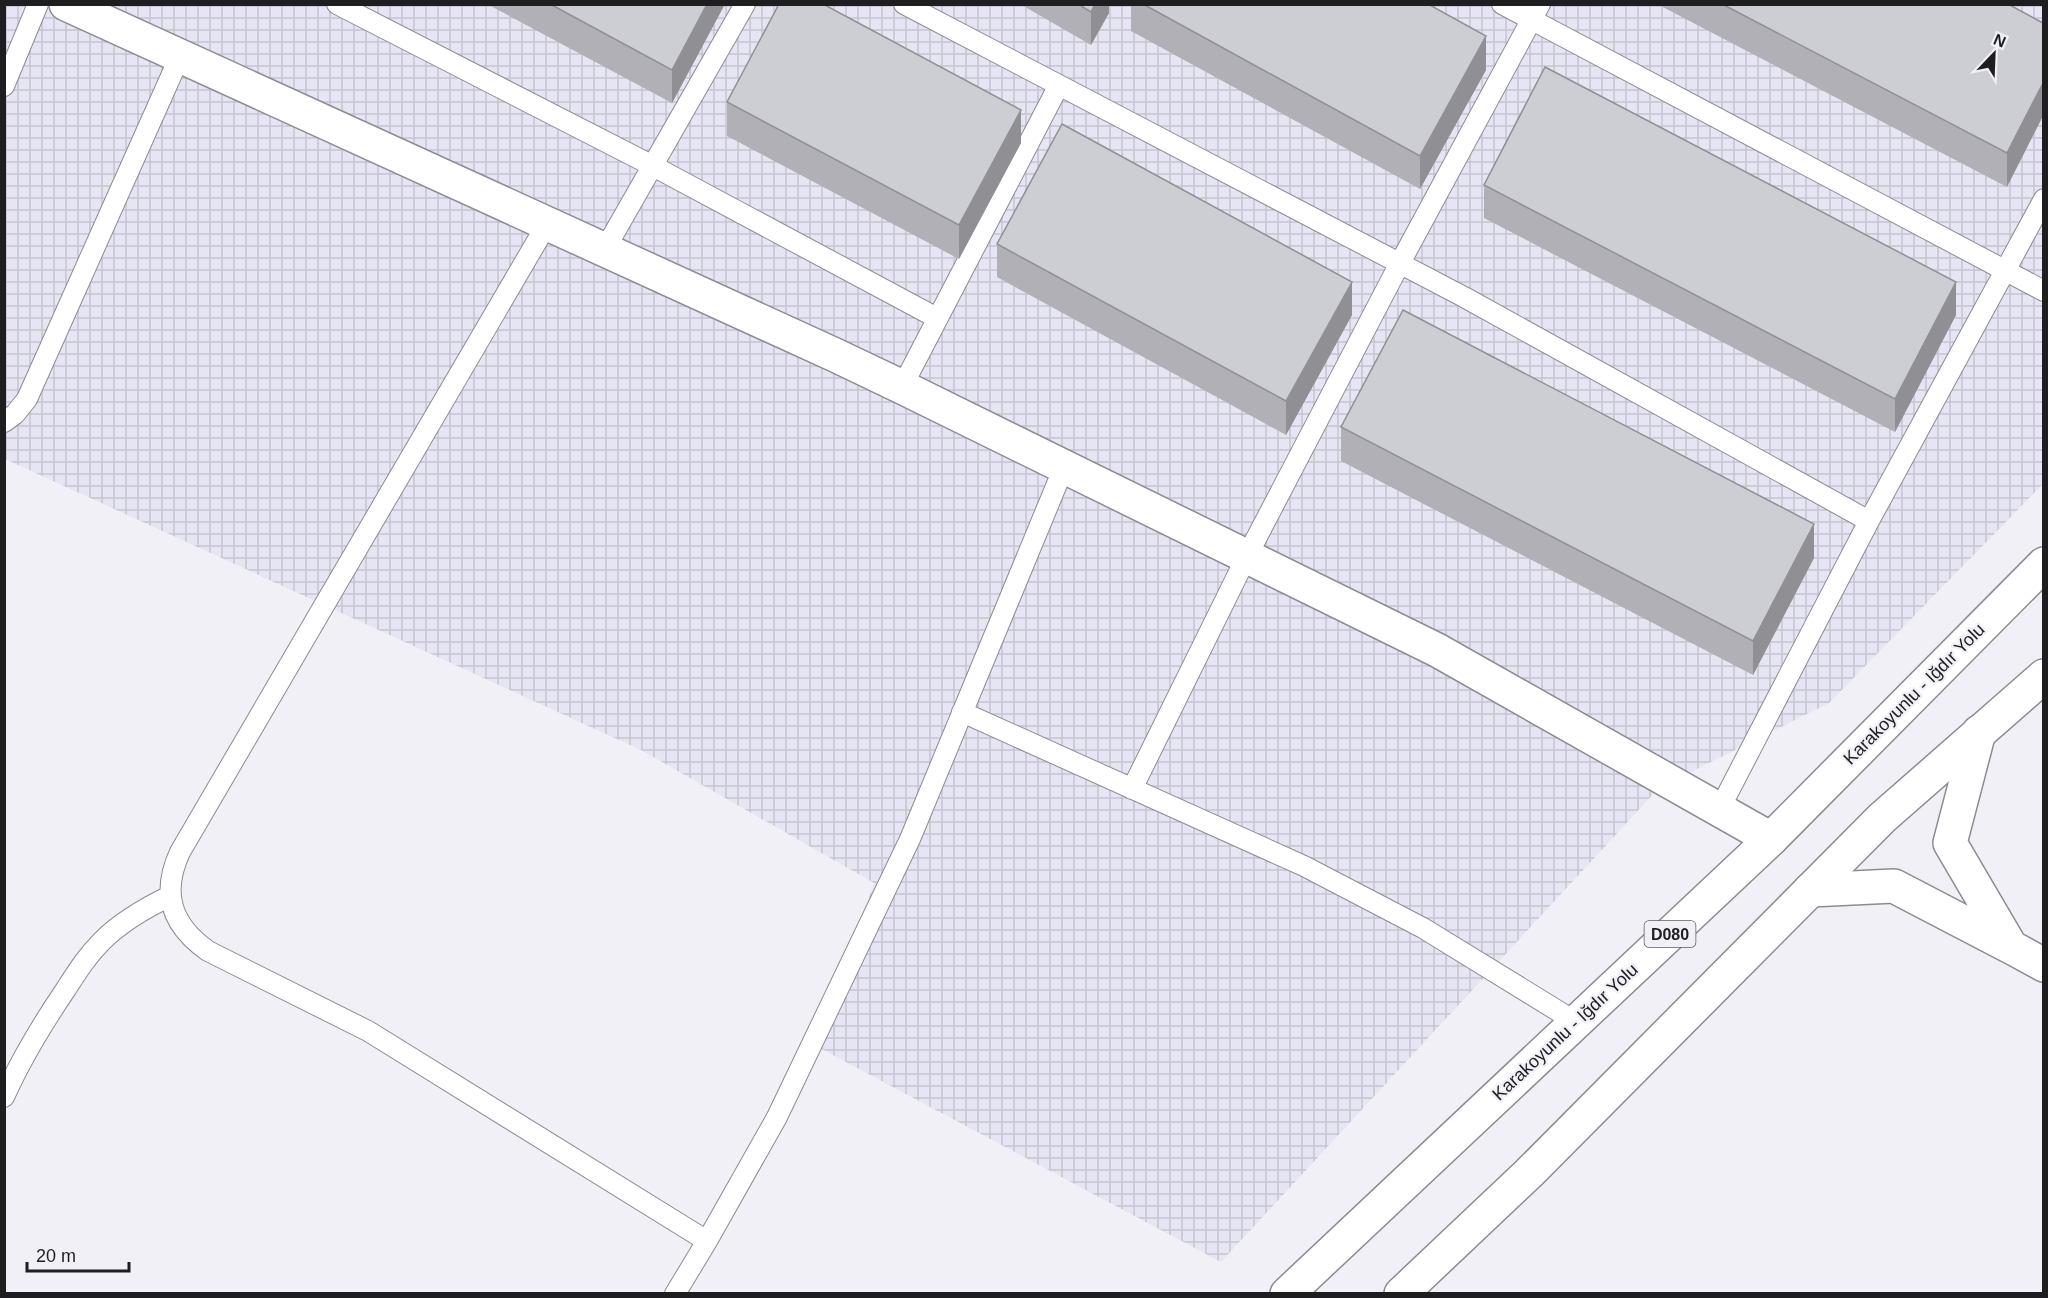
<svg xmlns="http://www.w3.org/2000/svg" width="2048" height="1298" viewBox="0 0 2048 1298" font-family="Helvetica,sans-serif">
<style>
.industrial{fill:url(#industrial-grid)}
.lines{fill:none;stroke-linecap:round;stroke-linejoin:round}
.service-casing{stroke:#8c8b91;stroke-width:22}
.tertiary-casing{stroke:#8c8b91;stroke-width:36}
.trunk-casing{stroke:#8c8b91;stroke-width:36}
.service{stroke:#fff;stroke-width:20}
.tertiary{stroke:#fff;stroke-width:33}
.trunk{stroke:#fff;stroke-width:33}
.wall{fill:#b0b0b6}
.shaded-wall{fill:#909094}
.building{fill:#cdcdd4;stroke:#909094;stroke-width:1.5}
.labels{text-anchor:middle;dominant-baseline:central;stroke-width:4.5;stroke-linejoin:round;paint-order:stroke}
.shield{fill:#f1f0f7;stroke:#5d5d60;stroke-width:1.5}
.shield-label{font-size:16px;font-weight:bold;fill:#1e1e20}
.street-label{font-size:18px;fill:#1e1e20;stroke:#f1f0f7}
</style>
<defs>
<pattern id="industrial-grid" width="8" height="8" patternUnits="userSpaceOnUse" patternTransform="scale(1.5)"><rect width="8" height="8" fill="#e6e5f3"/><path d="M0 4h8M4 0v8" fill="none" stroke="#c5c4d0"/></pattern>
</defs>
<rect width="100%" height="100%" fill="#f1f0f7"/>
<path class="industrial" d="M5,5H2043V484L1829,703L1659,788L1221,1262L816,1046L874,883L641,750L5,459Z"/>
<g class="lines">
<g class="service-casing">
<path id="service" d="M337,4L653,166L937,318
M904,4L1464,297L1869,521
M1502,4L2044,291
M4,86L38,4
M547,224L180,852C161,893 171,925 208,951L368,1031L707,1241
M605,249L745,4
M902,387L1059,85
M4,422L15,414L27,399L180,56
M962,712L1304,866L1423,928L1576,1022
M1132,789L1247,556L1400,263L1540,4
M1719,810L1869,521L2044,199
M4,1097C21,1059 43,1023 66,989C77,972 87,956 102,941C122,921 145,908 170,896
M675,1294L707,1241L777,1117L910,839L1064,467"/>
</g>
<g class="tertiary-casing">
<path id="tertiary" d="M66,4L835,355L902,387L1437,650L1771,839
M1810,890L1894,886L2011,947L1950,843L1979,732
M2011,947L2044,965"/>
</g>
<g class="trunk-casing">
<path id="trunk" d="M1287,1294L1771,839L2044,564
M1401,1294L1529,1173L1882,818L2044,676"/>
</g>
<use href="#service" class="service"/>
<use href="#tertiary" class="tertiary"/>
<use href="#trunk" class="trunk"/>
</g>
<path class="wall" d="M487,4H725L672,103Z
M1020,4H1109V13L1091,45Z
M1131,4H1428L1486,70L1420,189L1131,31Z
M1657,4H2008L2007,187Z
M727,102L1021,143L959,259L727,136Z
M1484,185L1956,315L1895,432L1484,218Z
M997,244L1352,315L1286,435L997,277Z
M1341,427L1814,558L1753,675L1341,461Z"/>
<path class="shaded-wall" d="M707,4H725L672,103V70Z
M1095,4H1109V13L1091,45V12Z
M1486,36V70L1420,189V156Z
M2043,83V116L2007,187V153Z
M1021,110V143L959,259V225Z
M1352,282V315L1286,435V401Z
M1956,282V315L1895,432V399Z
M1814,524V558L1753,675V641Z"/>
<path class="building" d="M550,4H707L672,70Z
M779,4H823L1021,110L959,225L727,102Z
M1078,4H1095L1091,12Z
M1143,4H1428L1486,36L1420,156Z
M1722,4H2008L2043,23V83L2007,153Z
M1545,67L1956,282L1895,399L1484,185Z
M1062,124L1352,282L1286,401L997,244Z
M1403,310L1814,524L1753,641L1341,427Z"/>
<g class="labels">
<rect class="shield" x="1644.5" y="921" width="51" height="26" rx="4.5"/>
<g class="shield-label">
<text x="1670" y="934">D080</text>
</g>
<g class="street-label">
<text transform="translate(1914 694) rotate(-45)">Karakoyunlu - Iğdır Yolu</text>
<text transform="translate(1565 1032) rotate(-43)">Karakoyunlu - Iğdır Yolu</text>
</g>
</g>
<rect width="2048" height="1298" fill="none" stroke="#1e1e20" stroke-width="12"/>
<g transform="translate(1994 54) rotate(23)" stroke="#f1f0f7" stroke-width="4.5" paint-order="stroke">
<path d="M0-4.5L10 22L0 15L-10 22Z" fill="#1e1e20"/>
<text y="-9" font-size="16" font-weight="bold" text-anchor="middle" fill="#1e1e20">N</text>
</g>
<path d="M27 1262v9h102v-9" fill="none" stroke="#1e1e20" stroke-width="3"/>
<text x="36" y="1262" font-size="18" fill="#1e1e20" stroke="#f1f0f7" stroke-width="4.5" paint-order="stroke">20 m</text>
</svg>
